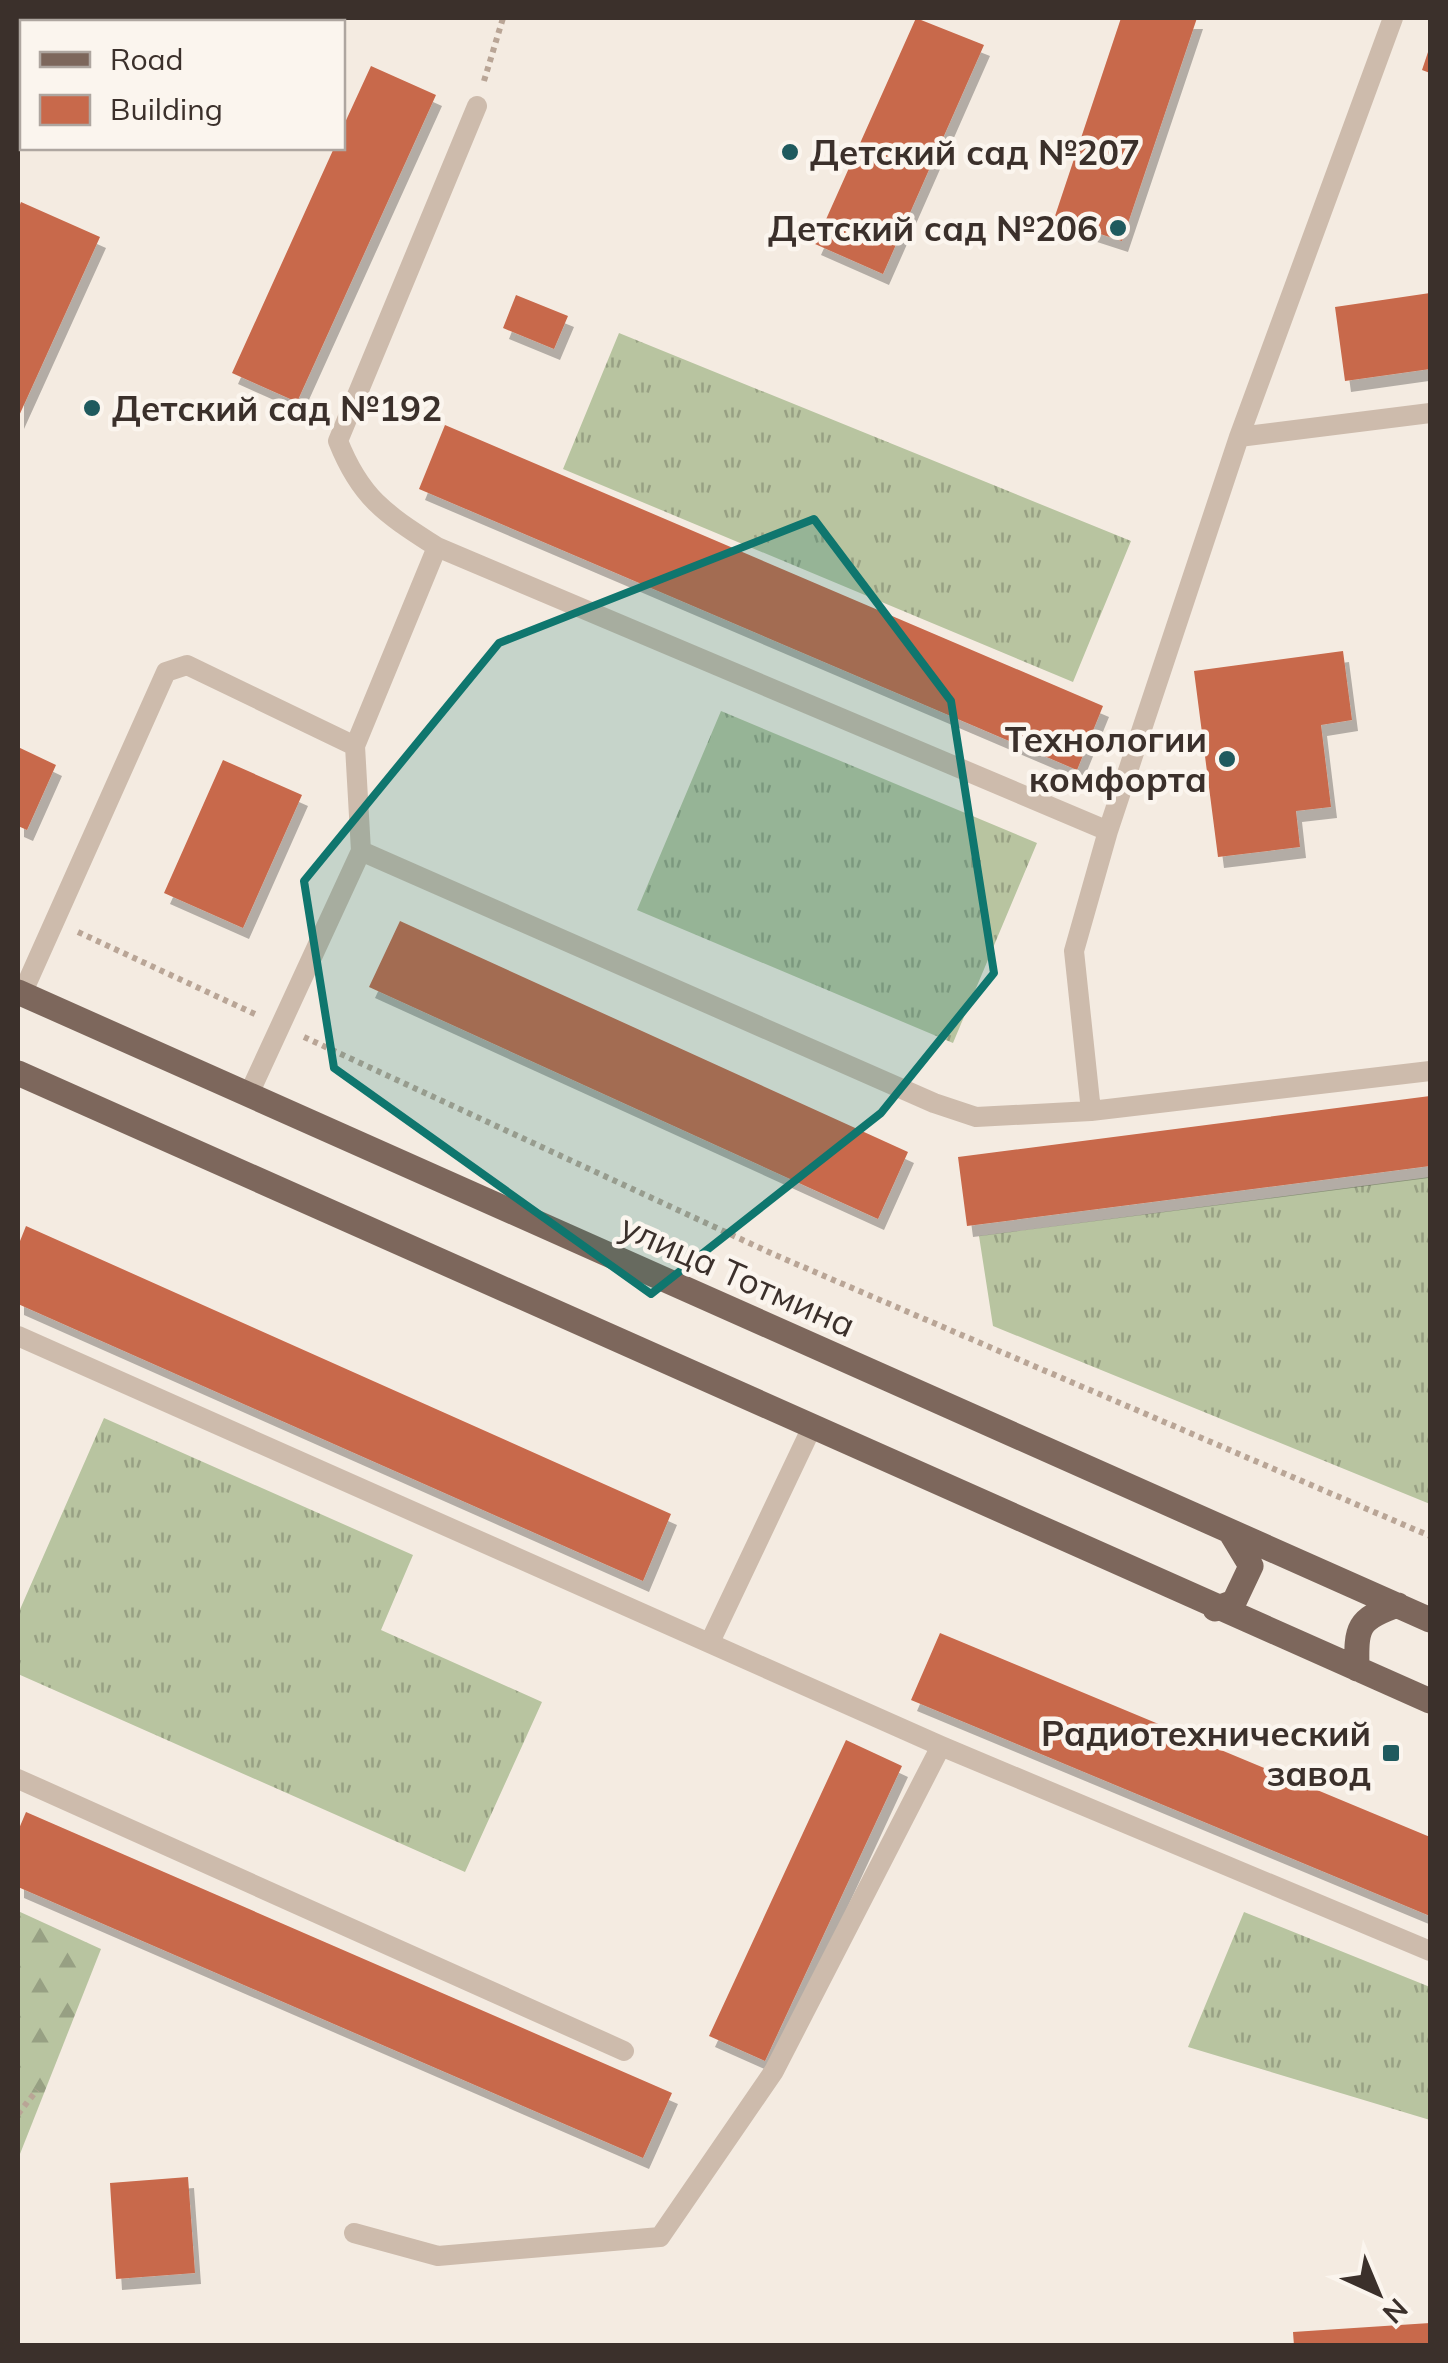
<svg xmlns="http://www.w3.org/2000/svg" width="1448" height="2363" viewBox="0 0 1448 2363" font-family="Mulish,sans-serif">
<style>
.grass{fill:url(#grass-tufts)}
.forest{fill:url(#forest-firs)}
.building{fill:#c8694b;filter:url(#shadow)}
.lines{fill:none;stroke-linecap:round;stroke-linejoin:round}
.path{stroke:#b9a596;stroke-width:6;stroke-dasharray:5 5;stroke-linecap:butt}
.service{stroke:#cdbbac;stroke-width:20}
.primary{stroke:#7d675c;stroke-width:25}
.marked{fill:#0f766e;fill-opacity:0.2;stroke:#0f766e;stroke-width:8;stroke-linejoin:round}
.poi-dot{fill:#1f5a5e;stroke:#fbf5ee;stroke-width:4}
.labels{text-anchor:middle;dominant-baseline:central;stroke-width:9;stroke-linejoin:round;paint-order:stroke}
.poi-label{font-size:35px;font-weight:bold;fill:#3b302b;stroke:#fbf5ee;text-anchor:end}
.street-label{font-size:35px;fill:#3b302b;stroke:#fbf5ee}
</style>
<defs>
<pattern id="grass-tufts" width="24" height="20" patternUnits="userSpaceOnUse" patternTransform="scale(2.5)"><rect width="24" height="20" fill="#b8c4a0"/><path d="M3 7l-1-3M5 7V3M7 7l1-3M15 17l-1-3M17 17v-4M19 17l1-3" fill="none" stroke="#97a083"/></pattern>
<pattern id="forest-firs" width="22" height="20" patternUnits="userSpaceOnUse" patternTransform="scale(2.5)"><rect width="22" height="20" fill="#b8c4a0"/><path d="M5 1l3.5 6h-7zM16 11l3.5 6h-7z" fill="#97a083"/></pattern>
<filter id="shadow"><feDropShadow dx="6" dy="11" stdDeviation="0" flood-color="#0004"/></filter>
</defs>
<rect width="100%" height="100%" fill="#f4ebe1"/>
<path class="grass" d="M619,333L1131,541L1073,682L563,469Z
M721,711L1037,843L953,1043L637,910Z
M1430,1177V1504L993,1326L979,1236Z
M104,1418L413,1555L381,1630L542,1702L465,1872L18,1674V1614Z
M1244,1912L1430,1987V2120L1188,2047Z"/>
<path class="forest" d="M18,1911L101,1949L18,2159Z"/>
<path class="building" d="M71,18H230L228,22H83Z
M916,18L984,45L883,274L815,244Z
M1121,18H1197L1122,241L1054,219Z
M1430,46V73L1422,70Z
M371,66L436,95L297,402L232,373L334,148H342V129Z
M21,202L100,237L18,418V210Z
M1430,293V369L1345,381L1335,307Z
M516,295L568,316L554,349L503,328Z
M445,425L1103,706L1077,770L419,489Z
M1343,651L1352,720L1321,725L1331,807L1296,811L1300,847L1218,857L1194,671Z
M18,747L56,765L27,830L18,826Z
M223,760L302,795L243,928L164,893Z
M400,921L908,1152L878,1219L369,987Z
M1430,1096V1166L967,1226L958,1157Z
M26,1226L671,1514L643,1581L18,1304V1246Z
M940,1633L1430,1837V1916L911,1700Z
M846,1740L902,1766L765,2061L709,2036Z
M26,1812L672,2093L643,2158L18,1887V1831Z
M188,2177L195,2273L116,2279L110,2183Z
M1430,2323V2346H1294L1293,2332Z"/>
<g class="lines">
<path class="path" d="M308,22L318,18
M484,81L503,18
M78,932L257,1015
M304,1037L773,1254L1430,1536
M18,2114L37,2090"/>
<path class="service" d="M18,44L22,46
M1239,437L1430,413
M437,547C386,514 361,499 338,441L477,106
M361,851L355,746L437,547L1108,831
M22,994L166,672L187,665L355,746
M248,1096L361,851L934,1103L976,1117L1091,1111L1074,951L1108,831L1239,437L1393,18
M1091,1111L1430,1071
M18,1336L941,1746L1430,1951
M710,1642L812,1427
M18,1779L624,2051
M354,2233L438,2256L660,2237L774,2071L941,1746"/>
<path class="primary" d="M18,992L1430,1620
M18,1073L1430,1701
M1215,1609L1234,1602L1251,1566L1231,1533
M1357,1669C1356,1627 1357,1619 1398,1605"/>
</g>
<path class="marked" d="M814,519L951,701L994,973L881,1113L651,1294L334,1068L304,881L499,643Z"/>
<g class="poi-dot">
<circle cx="790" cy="152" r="10"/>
<circle cx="1118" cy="228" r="10"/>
<circle cx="92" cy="408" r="10"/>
<circle cx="1227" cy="759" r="10"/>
<rect x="1381" y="1743" width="20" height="20" rx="5"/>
</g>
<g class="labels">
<g class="poi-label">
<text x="810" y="152" text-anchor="start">Детский сад №207</text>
<text x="1098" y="228">Детский сад №206</text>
<text x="112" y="408" text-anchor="start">Детский сад №192</text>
<text x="1207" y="739">Технологии<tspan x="1207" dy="40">комфорта</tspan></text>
<text x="1371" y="1733">Радиотехнический<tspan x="1371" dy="40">завод</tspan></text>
</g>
<g class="street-label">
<text transform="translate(738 1275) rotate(24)">улица Тотмина</text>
</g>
</g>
<rect width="1448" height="2363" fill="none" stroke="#3b302b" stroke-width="40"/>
<rect x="20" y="20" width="325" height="130" fill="#fbf5ee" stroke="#aea6a0" stroke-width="2.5"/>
<rect x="40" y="52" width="50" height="15" fill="#7d675c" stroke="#aea6a0" stroke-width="2.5"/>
<text x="110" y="70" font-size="30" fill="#3b302b">Road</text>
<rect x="40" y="95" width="50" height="30" fill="#c8694b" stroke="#aea6a0" stroke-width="2.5"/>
<text x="110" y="120" font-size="30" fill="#3b302b">Building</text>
<g transform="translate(1378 2293) rotate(136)" stroke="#fbf5ee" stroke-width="8" paint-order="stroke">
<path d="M0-8L18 38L0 25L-18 38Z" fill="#3b302b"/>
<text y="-15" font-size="28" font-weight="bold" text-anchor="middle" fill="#3b302b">N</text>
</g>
</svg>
